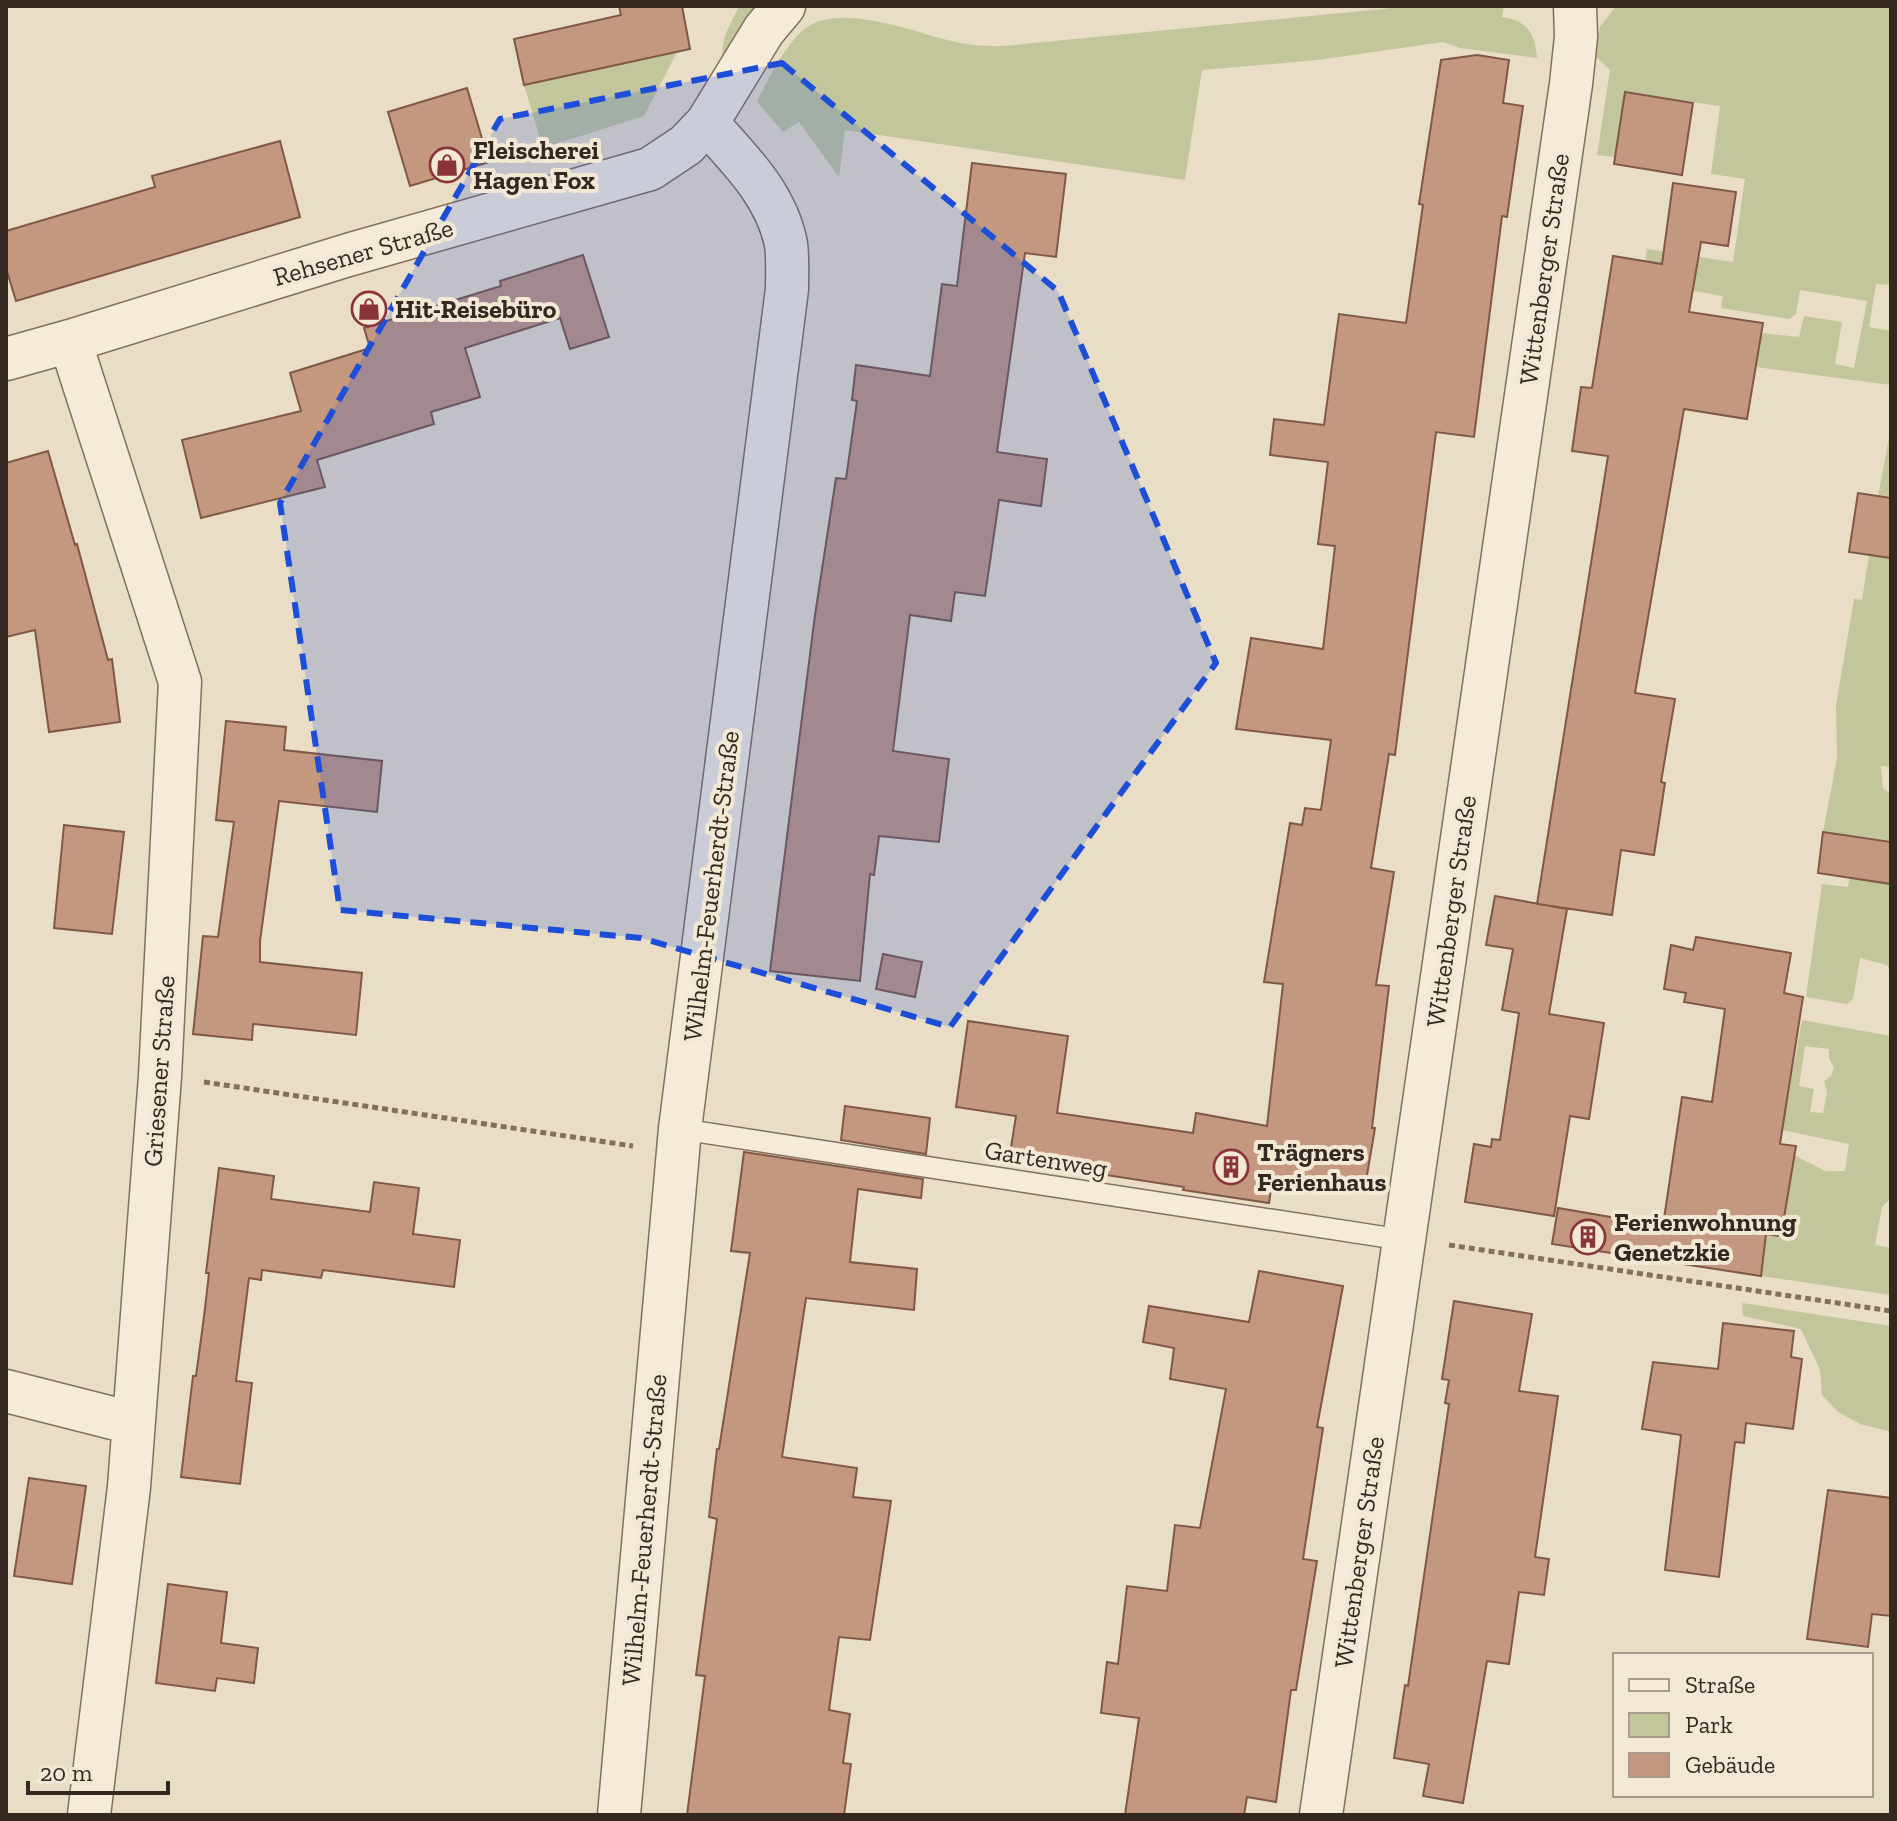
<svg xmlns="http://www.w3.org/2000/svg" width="1897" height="1821" viewBox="0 0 1897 1821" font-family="'Zilla Slab',serif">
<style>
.green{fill:#c3c69a;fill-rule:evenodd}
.building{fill:#c4987f;stroke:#7f5946;stroke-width:2}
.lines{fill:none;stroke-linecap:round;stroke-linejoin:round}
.service-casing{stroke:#836f5d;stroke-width:23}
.minor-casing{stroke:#836f5d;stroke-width:45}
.path{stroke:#836f5d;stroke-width:5;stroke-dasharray:6 4;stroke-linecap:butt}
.service{stroke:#f5ebd8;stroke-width:20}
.minor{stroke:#f5ebd8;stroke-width:42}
.marked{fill:#1d4ed8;fill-opacity:0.2;stroke:#1d4ed8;stroke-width:6;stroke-dasharray:16 10;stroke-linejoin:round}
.labels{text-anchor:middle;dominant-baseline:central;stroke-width:8;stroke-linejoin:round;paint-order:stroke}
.poi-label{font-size:26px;font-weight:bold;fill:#342820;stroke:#f2e8d4;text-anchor:start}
.street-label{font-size:26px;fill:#342820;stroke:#f2e8d4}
</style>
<rect width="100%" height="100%" fill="#e9ddc5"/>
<path class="green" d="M739,6H758L724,64C718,40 730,27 739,6Z
M1413,6H1504L1502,17C1528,21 1535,33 1537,58L1460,48L1443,42L1318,60L1202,70L1185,180L845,130L839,177L799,122L783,132L757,102C768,79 783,48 803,30C838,0 915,33 956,42C972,46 988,46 1004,46Z
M1616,6L1891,8V285L1876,284L1869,327L1891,331V385L1756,367L1761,333L1799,337L1804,316L1842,322L1835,364L1854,368L1867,301L1800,290L1796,314L1789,319L1721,308L1723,296L1693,291L1696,269L1645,261L1647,249L1733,262L1745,179L1711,174L1720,106L1625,93L1615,157L1597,155L1610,70L1594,55L1600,27Z
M677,52L644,116L543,148L524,85Z
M1891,427V498L1878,496Z
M1869,555L1891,558V767L1881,766L1883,788L1891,794V839L1883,883L1891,884V974L1887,965L1860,958L1853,999L1847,1004L1806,997L1822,884L1848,887L1855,838L1823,832L1837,758L1836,705L1854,599L1862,600Z
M1802,1020L1891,1036V1198L1882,1207L1875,1245L1891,1248V1295L1761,1276L1765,1234L1781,1235L1794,1155L1825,1171H1845L1849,1144L1782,1130ZM1805,1046L1829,1049V1058L1834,1068L1831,1076L1824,1081L1827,1093L1823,1113L1810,1112L1814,1089L1799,1086Z
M1742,1303L1891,1326V1432L1860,1424L1838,1412L1822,1395L1820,1370L1801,1329L1743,1316Z"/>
<path class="building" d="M619,6H682L690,49L524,85L514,39L621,15Z
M1477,55L1509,60L1503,103L1523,106L1507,217L1502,216L1474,437L1436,432L1395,755L1389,754L1371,868L1394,872L1376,985L1389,986L1372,1128H1375L1364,1193L1273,1177L1269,1203L1183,1190L1184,1187L1009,1160L1016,1116L956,1107L968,1021L1068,1036L1057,1113L1193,1133L1196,1113L1267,1126L1283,984L1264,982L1290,823L1302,825L1305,808L1321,810L1331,740L1236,729L1251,638L1323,649L1335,546L1318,544L1328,462L1270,455L1274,419L1324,425L1339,314L1406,323L1423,205L1419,204L1441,60Z
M467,88L489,162L410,186L388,112Z
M1625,92L1693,103L1682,175L1614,164Z
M280,141L300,217L16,301L6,268V231L155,187L152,176Z
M972,163L1066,174L1056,257L1025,253L997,452L1047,459L1041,506L999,500L985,596L955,592L951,621L910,615L893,751L949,759L939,842L879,836L874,875L870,874L860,981L770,971L815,615L836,478L846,479L857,401L852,400L856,365L930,376L942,284L957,286Z
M1673,183L1736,192L1728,246L1701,242L1689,312L1763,323L1747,419L1684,409L1635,693L1675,699L1661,782L1665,783L1654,855L1621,850L1612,915L1537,904L1608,456L1572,451L1581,387L1592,388L1613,256L1662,264Z
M583,255L609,337L570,349L560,318L465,348L480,397L431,412L434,424L317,460L325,487L201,518L182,440L301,411L290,373L370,348L364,328L501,286L500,281Z
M48,451L75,545L77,544L108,660L112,659L120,722L49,732L35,630L6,637V463Z
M1858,493L1891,498V558L1849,552Z
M226,721L286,727L284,750L382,761L377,812L279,801L260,941V962L362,973L356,1035L253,1024L252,1040L193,1034L203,936L218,937L234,822L216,820Z
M64,825L124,832L112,934L54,928Z
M1823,832L1891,842V884L1818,873Z
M1495,896L1567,909L1549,1014L1604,1023L1589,1119L1570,1116L1554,1216L1465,1202L1474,1144L1491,1147L1492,1139L1500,1140L1519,1013L1502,1010L1513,949L1486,945Z
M1696,937L1791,953L1784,993L1803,997L1780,1144L1796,1146L1781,1236L1766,1234L1761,1276L1552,1244L1558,1208L1663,1226L1682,1097L1712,1102L1725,1009L1684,1002L1686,993L1664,989L1671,945L1693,950Z
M883,954L922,962L915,997L876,989Z
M845,1106L930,1118L926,1154L841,1140Z
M744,1152L923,1179L921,1198L858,1189L850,1262L917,1269L914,1310L806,1298L782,1457L857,1468L853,1497L891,1501L870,1640L839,1637L829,1710L850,1714L843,1763L851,1764L844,1815H687L705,1676L696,1675L717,1519L709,1517L717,1449H719L750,1253L731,1251Z
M219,1168L274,1176L271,1199L370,1212L374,1182L419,1188L413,1234L460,1240L454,1287L323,1270L321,1278L262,1270L261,1280L249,1278L236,1381L252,1383L240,1484L181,1477L193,1376H196L204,1317L209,1273H206Z
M1259,1271L1343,1286L1317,1427L1323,1428L1303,1559L1317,1561L1296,1690H1291L1276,1802L1247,1797L1244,1815H1125L1139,1718L1101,1713L1107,1662L1118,1664L1127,1586L1167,1591L1175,1525L1200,1528L1226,1389L1170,1379L1174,1348L1143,1342L1149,1306L1249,1322Z
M1454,1301L1532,1314L1519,1391L1558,1396L1535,1557L1549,1559L1544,1595L1519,1592L1509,1664L1487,1661L1463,1803L1423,1796L1429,1764L1394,1758L1405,1685L1408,1686L1449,1404L1445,1403L1449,1380L1442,1379Z
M1723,1323L1794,1331L1791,1357L1802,1359L1793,1429L1746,1423L1744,1443L1735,1442L1719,1577L1665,1570L1681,1435L1642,1429L1653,1362L1718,1369Z
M29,1478L86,1486L72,1584L14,1576Z
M1828,1490L1891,1498V1616L1872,1614L1868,1647L1807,1639Z
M168,1584L227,1592L221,1643L258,1648L254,1683L217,1678L215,1691L156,1683Z"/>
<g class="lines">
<g class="service-casing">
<path id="service" d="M680,1129L1404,1240"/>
</g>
<g class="minor-casing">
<path id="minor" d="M70,341L180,682L160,1076L129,1487L89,1815
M6,359L70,341L348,255L650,169L686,145L707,123L764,30L784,6
M6,1391L132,1423
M619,1815L680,1129L787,289C787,275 788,259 786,244C776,194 740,160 707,123
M1321,1815L1571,84L1576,37L1575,6"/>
</g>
<path class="path" d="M204,1082L633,1146
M1449,1245L1891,1311"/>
<use href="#service" class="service"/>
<use href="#minor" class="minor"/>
</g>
<path class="marked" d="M782,63L1058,291L1216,663L950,1027L641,938L340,910L280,503L500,119Z"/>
<defs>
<g id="shop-ring" transform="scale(1.8)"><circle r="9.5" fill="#f2e8d4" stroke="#8b3439" stroke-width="1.5"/><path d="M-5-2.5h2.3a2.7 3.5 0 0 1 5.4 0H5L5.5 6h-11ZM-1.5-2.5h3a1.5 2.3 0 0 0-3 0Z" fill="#8b3439"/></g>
<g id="building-ring" transform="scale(1.8)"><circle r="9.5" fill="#f2e8d4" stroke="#8b3439" stroke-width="1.5"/><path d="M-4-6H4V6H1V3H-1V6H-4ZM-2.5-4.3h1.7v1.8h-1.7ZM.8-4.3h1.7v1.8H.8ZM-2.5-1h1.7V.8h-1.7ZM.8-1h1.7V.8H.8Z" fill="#8b3439"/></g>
</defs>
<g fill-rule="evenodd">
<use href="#shop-ring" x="447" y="165"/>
<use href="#shop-ring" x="369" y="309"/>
<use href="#building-ring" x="1231" y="1167"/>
<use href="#building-ring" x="1588" y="1237"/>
</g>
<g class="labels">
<g class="poi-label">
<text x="473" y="150">Fleischerei<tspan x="473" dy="30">Hagen Fox</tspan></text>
<text x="395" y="309">Hit-Reisebüro</text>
<text x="1257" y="1152">Trägners<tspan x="1257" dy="30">Ferienhaus</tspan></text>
<text x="1614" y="1222">Ferienwohnung<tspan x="1614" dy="30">Genetzkie</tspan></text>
</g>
<g class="street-label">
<text transform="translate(363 252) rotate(-16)">Rehsener Straße</text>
<text transform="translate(1544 269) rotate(-82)">Wittenberger Straße</text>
<text transform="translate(711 886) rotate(-83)">Wilhelm-Feuerherdt-Straße</text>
<text transform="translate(1451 911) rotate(-82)">Wittenberger Straße</text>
<text transform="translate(159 1071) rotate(-86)">Griesener Straße</text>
<text transform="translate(1046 1159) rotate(9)">Gartenweg</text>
<text transform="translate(644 1530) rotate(-85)">Wilhelm-Feuerherdt-Straße</text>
<text transform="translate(1359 1552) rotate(-82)">Wittenberger Straße</text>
</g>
</g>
<rect width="1897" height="1821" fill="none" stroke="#342820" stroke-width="16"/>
<rect x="1613" y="1653" width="260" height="144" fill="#f2e8d4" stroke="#a69b8c" stroke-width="2"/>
<rect x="1629" y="1679" width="40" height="12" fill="#f5ebd8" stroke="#a69b8c" stroke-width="2"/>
<text x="1685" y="1693" font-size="24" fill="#342820">Straße</text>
<rect x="1629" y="1713" width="40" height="24" fill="#c3c69a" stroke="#a69b8c" stroke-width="2"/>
<text x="1685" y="1733" font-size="24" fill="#342820">Park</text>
<rect x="1629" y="1753" width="40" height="24" fill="#c4987f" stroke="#a69b8c" stroke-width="2"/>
<text x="1685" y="1773" font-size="24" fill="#342820">Gebäude</text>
<path d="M28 1781v12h140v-12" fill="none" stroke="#342820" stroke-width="4"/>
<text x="40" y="1781" font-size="24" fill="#342820" stroke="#f2e8d4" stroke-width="6" paint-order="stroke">20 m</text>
</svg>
